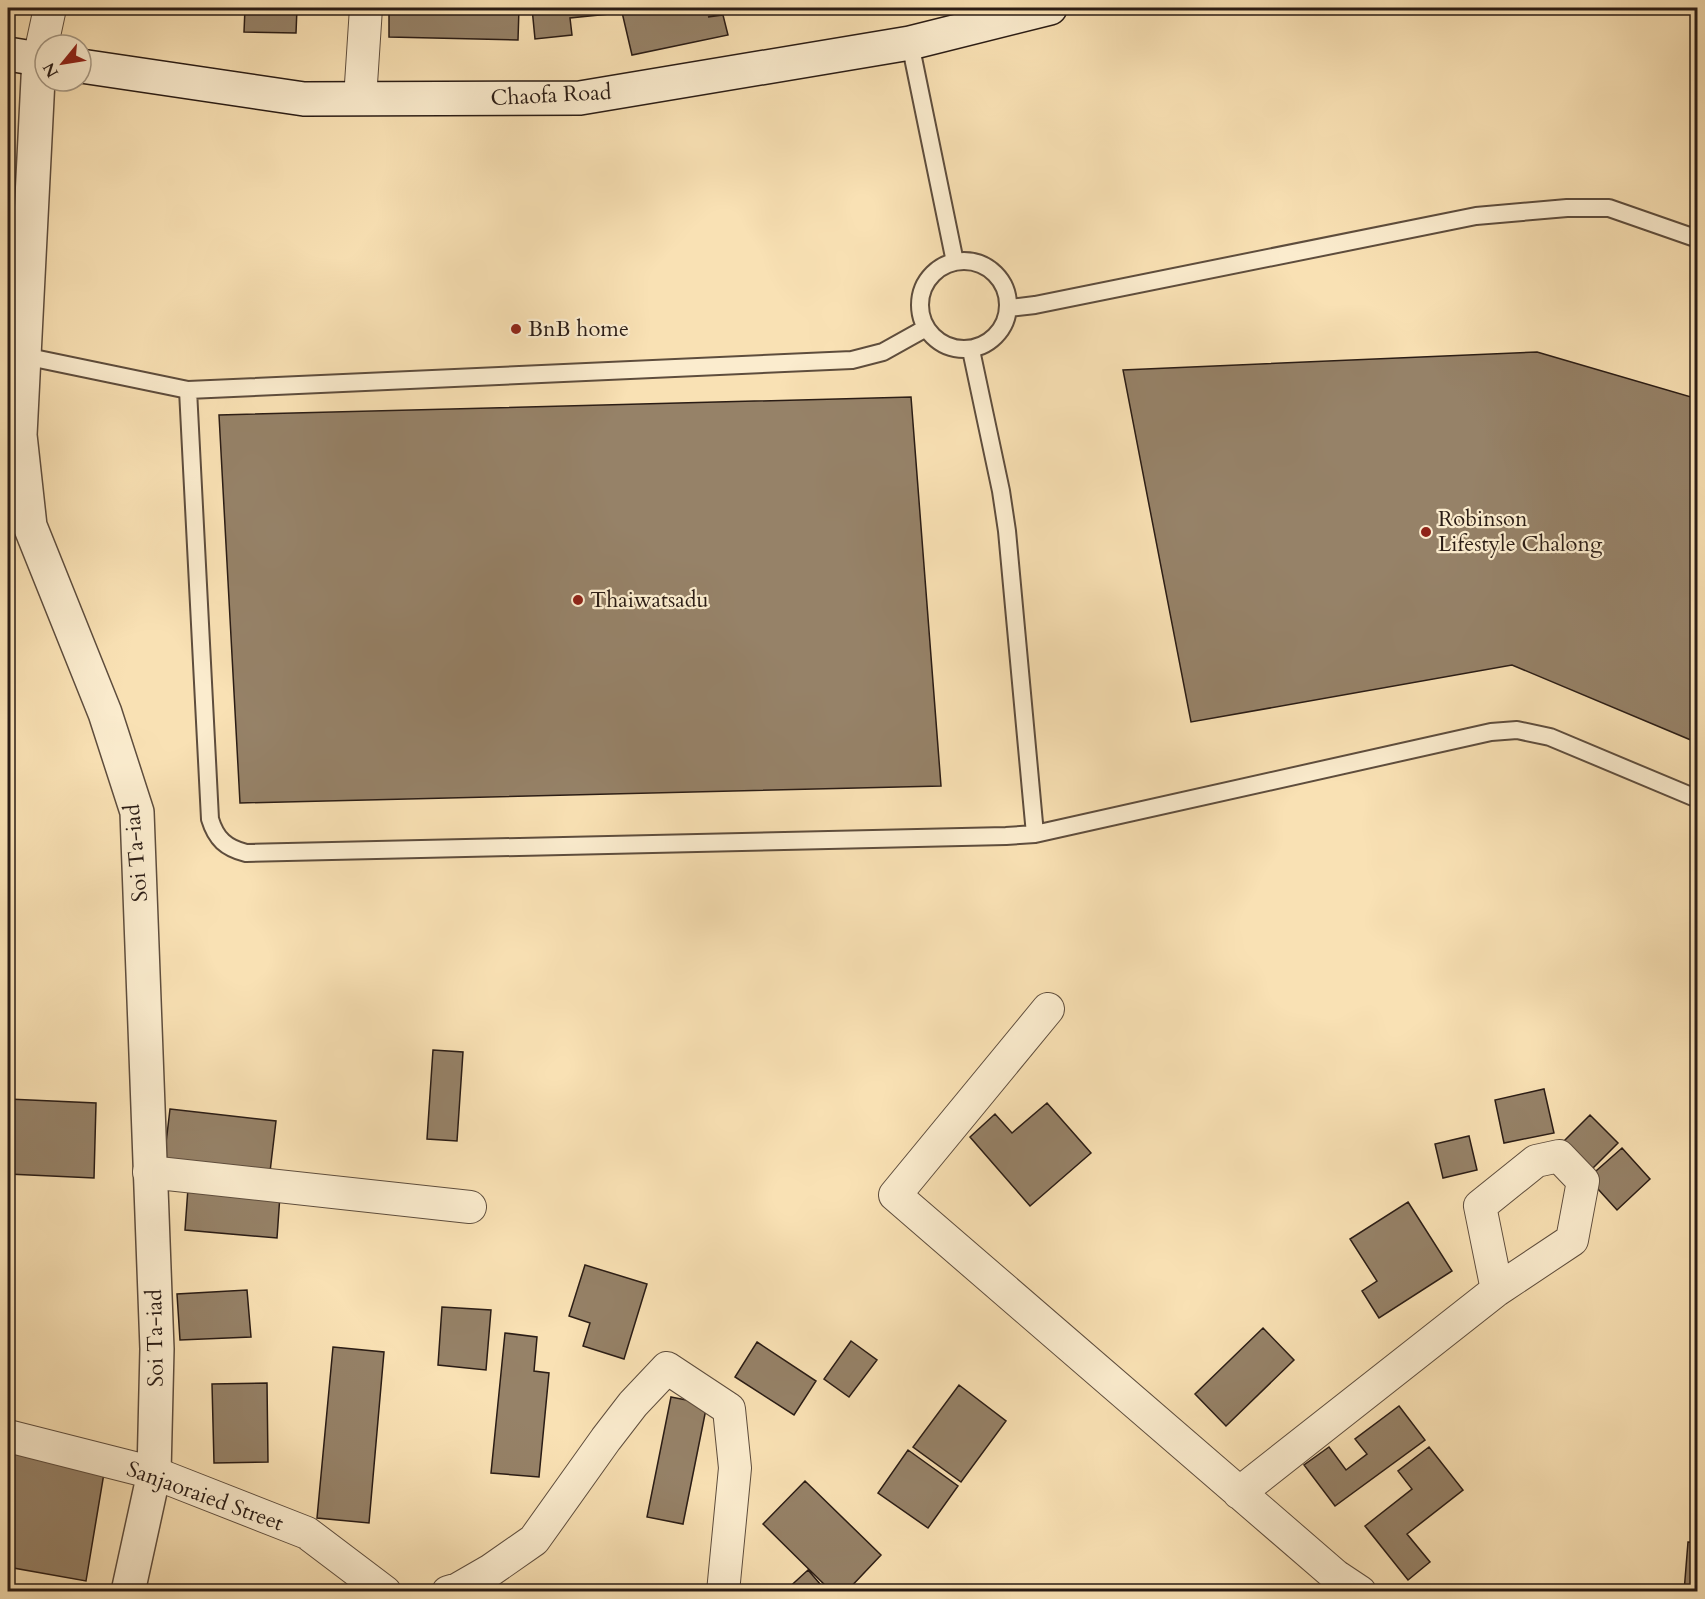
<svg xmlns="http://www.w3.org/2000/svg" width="1705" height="1599" viewBox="0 0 1705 1599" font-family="Cardo,serif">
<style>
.building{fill:#968268;stroke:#2a1c15;stroke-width:1.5}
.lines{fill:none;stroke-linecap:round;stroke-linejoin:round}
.service-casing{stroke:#5e4d3d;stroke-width:20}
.minor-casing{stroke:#5e4d3d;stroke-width:34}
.tertiary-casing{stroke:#5e4d3d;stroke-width:36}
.secondary-casing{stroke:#2a1c15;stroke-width:36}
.service{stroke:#fbecce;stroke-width:16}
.minor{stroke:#fbecce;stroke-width:32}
.tertiary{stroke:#fbecce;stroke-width:33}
.secondary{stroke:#fbecce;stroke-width:33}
.poi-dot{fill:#8f2418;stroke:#fbecce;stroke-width:2}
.labels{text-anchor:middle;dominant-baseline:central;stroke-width:4.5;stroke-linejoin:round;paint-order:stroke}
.street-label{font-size:22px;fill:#2a1c15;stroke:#fbecce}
.poi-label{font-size:22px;fill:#2a1c15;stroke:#fbecce;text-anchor:start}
</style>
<rect width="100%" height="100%" fill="#f9e1b4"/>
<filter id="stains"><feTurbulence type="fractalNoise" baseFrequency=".00333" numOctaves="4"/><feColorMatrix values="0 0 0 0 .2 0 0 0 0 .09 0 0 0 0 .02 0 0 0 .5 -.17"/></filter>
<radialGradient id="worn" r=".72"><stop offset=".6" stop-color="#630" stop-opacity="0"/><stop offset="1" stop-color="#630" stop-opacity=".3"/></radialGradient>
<path class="building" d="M245,8H297L296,33L244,32Z
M389,8H519L518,40L389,37Z
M532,8H609V14L570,18L572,35L535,39Z
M621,8H749L708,17L723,15L728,35L632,55Z
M1537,352L1698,399V743L1512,665L1191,722L1123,370Z
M911,397L941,786L240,803L219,415Z
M433,1050L463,1052L457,1141L427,1139Z
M1544,1089L1554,1133L1504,1143L1495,1100Z
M8,1099L96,1103L94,1178L8,1174Z
M1047,1103L1091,1153L1030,1206L970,1137L995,1114L1012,1133Z
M170,1109L276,1121L270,1172L164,1160Z
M1590,1115L1618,1143L1588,1173L1560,1145Z
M1469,1136L1477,1170L1443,1178L1435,1144Z
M1622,1148L1650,1179L1617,1210L1588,1178Z
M188,1188L280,1195L277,1238L185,1230Z
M1408,1202L1452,1271L1379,1318L1362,1291L1377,1281L1350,1239Z
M585,1265L647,1284L624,1359L583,1346L590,1323L569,1316Z
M247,1290L251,1337L180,1340L177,1294Z
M442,1307L491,1310L486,1370L438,1365Z
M1263,1328L1294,1360L1226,1426L1195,1394Z
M505,1333L537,1337L534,1371L549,1373L539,1477L491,1473Z
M851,1341L877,1360L849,1397L824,1379Z
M757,1342L816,1381L794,1415L735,1377Z
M333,1347L384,1352L369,1523L317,1518Z
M267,1383L268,1462L214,1463L212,1384Z
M959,1385L1006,1421L961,1482L913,1447Z
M671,1397L707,1404L683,1524L647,1517Z
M1399,1406L1425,1440L1335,1506L1304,1465L1329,1447L1346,1470L1367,1454L1355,1439Z
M1429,1447L1463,1490L1407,1534L1430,1562L1408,1580L1365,1526L1412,1489L1398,1471Z
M8,1450L105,1467L86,1581L8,1567Z
M908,1450L958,1486L928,1528L878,1493Z
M805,1481L881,1555L846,1592H832L763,1524Z
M1688,1542L1698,1543V1592H1684Z
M808,1570L827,1592H784Z
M8,1586L62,1589L61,1592H8Z"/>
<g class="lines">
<g class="service-casing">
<path id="service" d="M910,43L955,262
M920 305a44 44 0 1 1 88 0a44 44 0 1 1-88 0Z
M1009,308L1035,305L1476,216L1567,208H1609L1698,239
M971,350L1001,491L1007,531L1035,834
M24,356L188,390L852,360L883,352L926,328
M188,390L210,819C216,839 226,848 246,853L1006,836L1035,834L1491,732L1517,730L1550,737L1698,799"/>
</g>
<g class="minor-casing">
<path id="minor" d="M39,59L50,8
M360,99L366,8
M1048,1009L895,1195L1336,1576L1360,1592
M149,1172L470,1207
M8,1436L154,1473L307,1533L385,1592
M1239,1493L1497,1290L1480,1206L1536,1161L1559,1156L1583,1181L1572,1240L1497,1290
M448,1592L458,1589L491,1570L534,1540L606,1439L633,1404L667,1368L729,1409L735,1468L723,1592"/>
</g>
<g class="tertiary-casing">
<path id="tertiary" d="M39,59L20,435L30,526L105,713L137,812L157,1349L154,1473L128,1592"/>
</g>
<g class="secondary-casing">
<path id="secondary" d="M8,54L45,60
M81,66L304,99L580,98L910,43L1050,8"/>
</g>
<use href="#service" class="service"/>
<use href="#minor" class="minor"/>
<use href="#tertiary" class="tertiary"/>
<use href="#secondary" class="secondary"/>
</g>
<g class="poi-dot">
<circle cx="516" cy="329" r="6"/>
<circle cx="1426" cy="532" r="6"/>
<circle cx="578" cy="600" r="6"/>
</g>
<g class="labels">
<g class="street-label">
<text transform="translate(551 95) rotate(-3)">Chaofa Road</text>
<text transform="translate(136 853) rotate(-95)">Soi Ta-iad</text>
<text transform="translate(155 1338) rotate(-91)">Soi Ta-iad</text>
<text transform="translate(205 1496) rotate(20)">Sanjaoraied Street</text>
</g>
<g class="poi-label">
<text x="528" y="329">BnB home</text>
<text x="1438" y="519">Robinson<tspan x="1438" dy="25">Lifestyle Chalong</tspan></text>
<text x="590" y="600">Thaiwatsadu</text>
</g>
</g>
<rect width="1705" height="1599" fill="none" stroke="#f9e1b4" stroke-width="30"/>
<rect x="9" y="9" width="1687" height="1581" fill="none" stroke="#2a1c15" stroke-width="3"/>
<rect x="15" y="15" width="1675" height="1569" fill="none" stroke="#2a1c15" stroke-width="1.5"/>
<g transform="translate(63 63) rotate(240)"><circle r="28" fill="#fbecce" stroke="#a79984" stroke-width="1.5"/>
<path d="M0-4.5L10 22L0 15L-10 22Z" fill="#8f2418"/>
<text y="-9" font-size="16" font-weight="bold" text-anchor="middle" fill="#2a1c15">N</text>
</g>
<rect width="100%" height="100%" filter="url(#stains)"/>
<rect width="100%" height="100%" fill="url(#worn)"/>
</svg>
